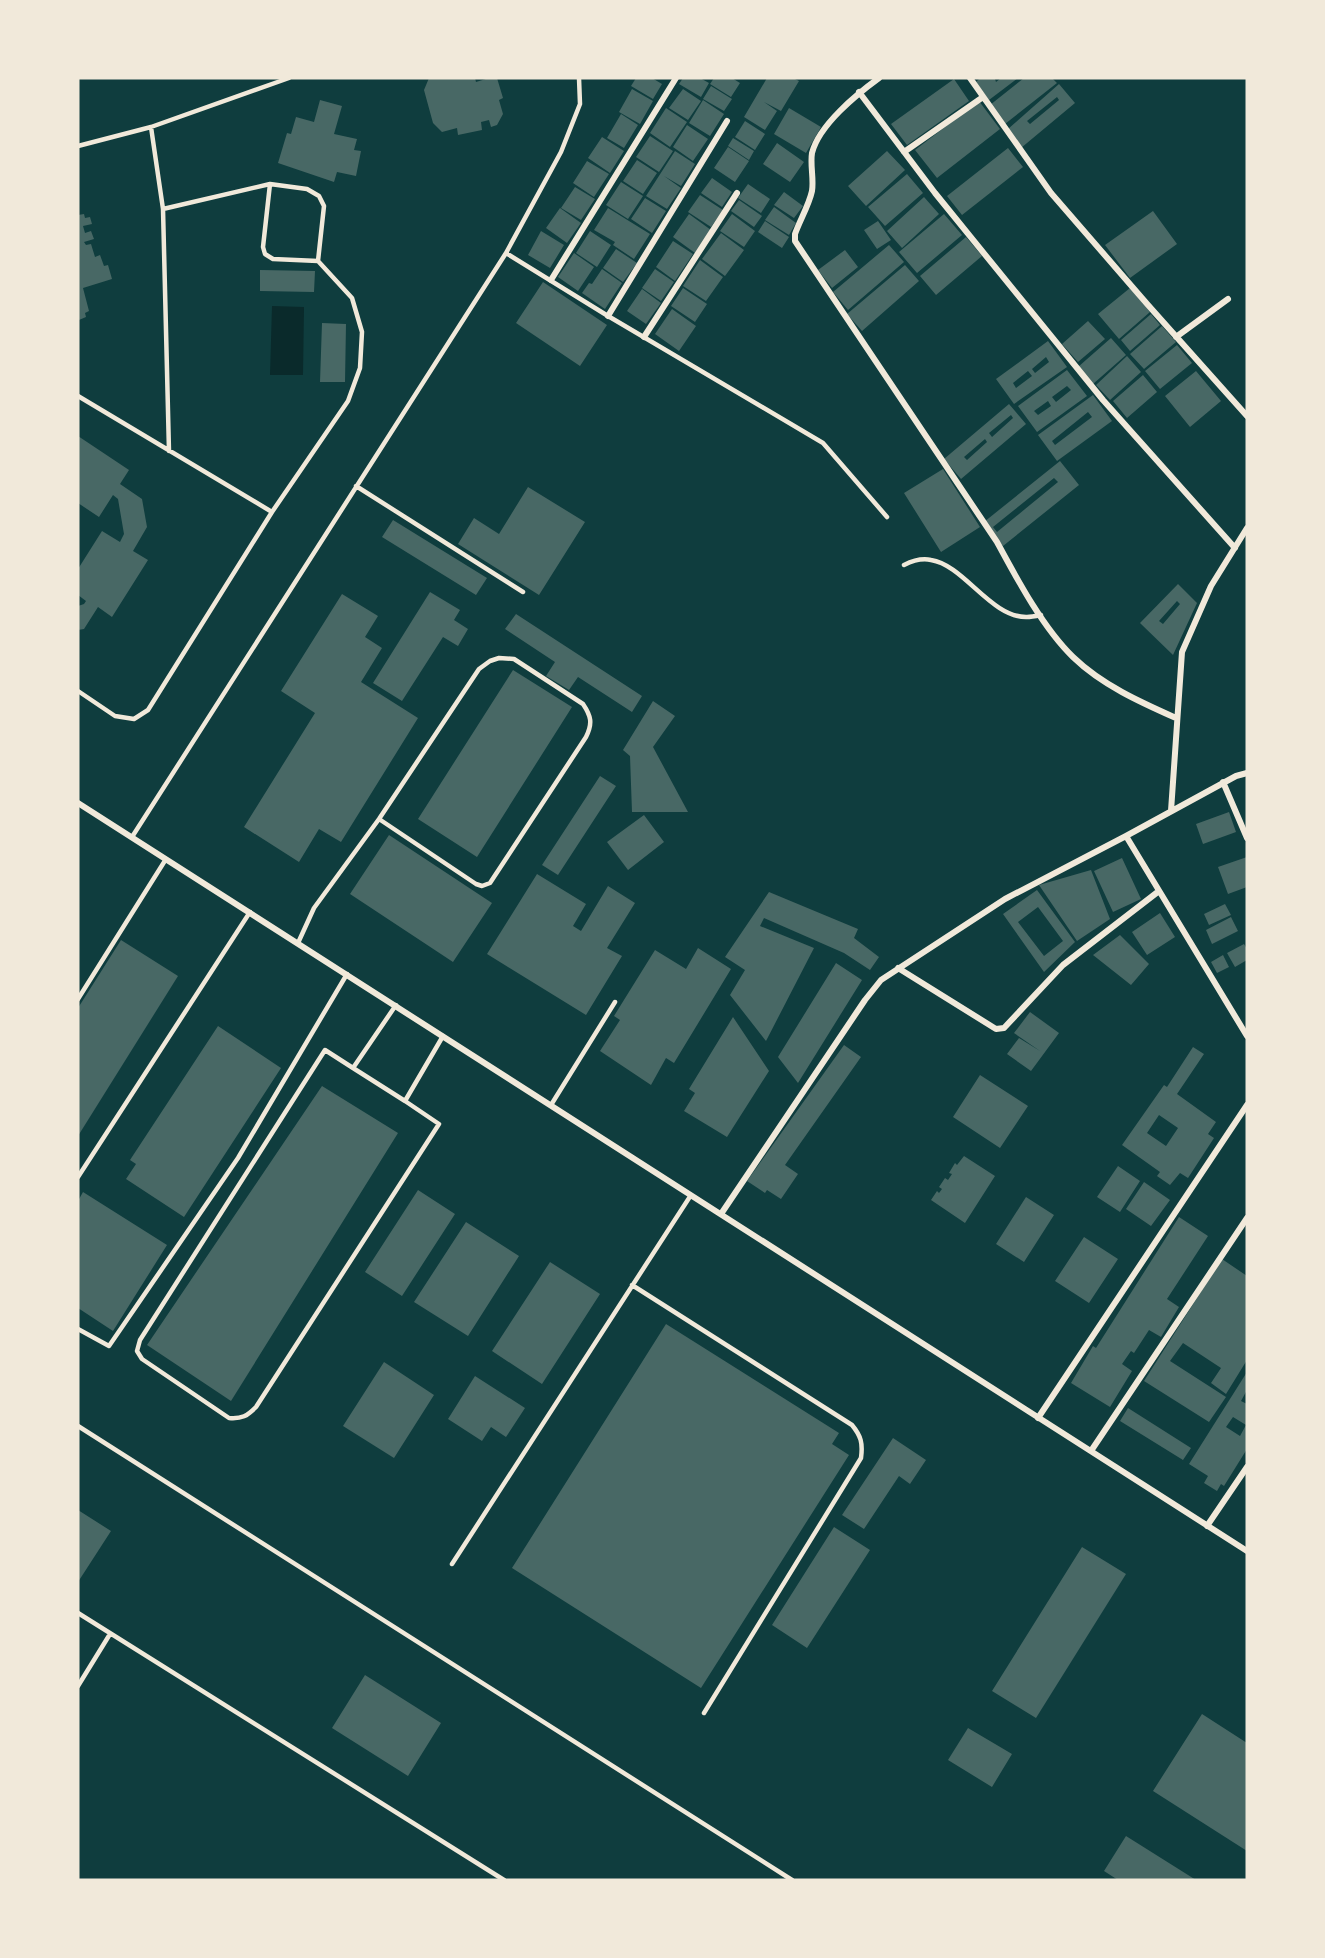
<svg xmlns="http://www.w3.org/2000/svg" width="1325" height="1958" viewBox="0 0 1325 1958" font-family="'Noto Serif',serif">
<style>
.water{fill:#0a2a2b}
.building{fill:#486865;fill-rule:evenodd}
.lines{fill:none;stroke-linecap:round;stroke-linejoin:round}
.service{stroke:#f1e9da;stroke-width:4.5}
.minor{stroke:#f1e9da;stroke-width:6}
</style>
<rect width="100%" height="100%" fill="#0f3d3e"/>
<path class="water" d="M272,306L304,307L303,375H270Z"/>
<path class="building" d="M429,78H475L476,82L489,78H497L503,98L499,100L503,114L497,125L491,127L489,120L481,122L482,130L458,135L457,128L442,132L433,123L424,90Z
M636,78H652L662,84L653,99L631,86Z
M683,78H700L709,83L701,97L679,84Z
M714,78H732L740,83L731,97L710,84Z
M767,78H793L799,81L781,111L764,102L777,111L765,130L744,117Z
M980,78H996L995,79L996,82L1001,78H1018L989,100L976,82Z
M1024,78H1052L1057,83L1005,124L990,105Z
M954,79L969,101L907,145L891,124Z
M1059,84L1075,103L1021,148L1008,129ZM1057,97L1059,100L1030,124L1027,121Z
M711,86L732,99L724,111L703,99Z
M632,89L653,101L640,124L619,112Z
M683,89L701,101L688,120L669,108Z
M320,100L342,106L334,134L357,139L354,150L361,151L356,176L337,172L334,182L278,163L287,133L291,134L296,117L314,122Z
M703,100L724,114L710,136L689,123Z
M979,101L1000,129L937,178L915,150Z
M666,108L687,122L670,147L650,133Z
M789,108L821,127L806,153L774,134Z
M621,114L638,125L624,148L607,138Z
M745,121L765,134L755,150L735,137Z
M687,125L708,139L693,161L673,147Z
M650,136L673,151L659,172L636,157Z
M602,137L624,151L610,173L588,158Z
M733,138L754,151L749,160L728,146Z
M777,143L804,162L790,182L763,164Z
M728,147L749,161L735,182L714,168Z
M1008,148L1023,167L962,215L947,196Z
M675,151L695,164L681,186L664,176L681,188L667,209L646,196Z
M887,151L905,170L866,206L848,186Z
M637,160L657,173L643,194L623,181Z
M587,161L609,174L594,197L573,183Z
M907,174L923,193L885,226L868,207Z
M712,178L732,192L722,207L701,193Z
M621,182L643,196L628,219L606,205Z
M748,184L770,199L761,213L738,198Z
M575,187L595,199L581,220L561,208Z
M784,192L803,206L794,218L774,205Z
M700,195L723,210L711,227L688,212Z
M924,197L939,214L902,248L887,231Z
M645,198L666,211L652,233L631,219Z
M739,200L762,216L754,227L731,211Z
M774,207L796,223L789,235L765,220Z
M560,208L581,223L567,243L546,228Z
M608,208L650,234L634,259L613,245L615,242L594,230Z
M1153,211L1177,244L1130,278L1105,245Z
M84,214L85,218L90,217L92,224L83,226L85,233L91,231L94,239L84,242L86,245L91,244L95,257L100,255L104,266L108,265L112,279L83,288L89,311L85,313L86,317L79,320L78,215Z
M689,214L711,230L695,253L673,237Z
M732,214L755,231L744,247L720,231Z
M944,214L962,235L917,273L899,252Z
M765,221L789,237L782,248L758,232Z
M878,221L891,240L877,249L864,230Z
M541,231L564,245L550,268L528,255Z
M590,231L611,245L597,267L576,253Z
M721,233L744,250L725,276L702,259Z
M966,237L982,256L936,295L920,276Z
M673,241L693,254L675,281L656,267Z
M889,245L904,262L848,310L833,292Z
M616,249L637,263L623,282L603,268Z
M845,250L858,267L832,288L818,270Z
M574,253L594,267L578,291L558,277Z
M700,260L723,277L706,301L683,286Z
M905,265L919,281L862,331L847,314Z
M602,269L622,283L605,309L582,293L589,283L592,284Z
M655,269L674,282L661,301L642,288Z
M260,270L315,271L314,292L260,291Z
M543,282L607,325L580,366L516,323Z
M683,288L707,304L695,322L671,306Z
M1130,288L1150,312L1119,339L1098,314Z
M642,289L661,303L646,324L627,311Z
M672,309L696,326L679,351L655,334Z
M1151,314L1160,325L1130,351L1121,340Z
M1088,321L1105,339L1078,362L1062,344Z
M322,323L346,324L345,382H320Z
M1162,326L1176,342L1144,369L1130,354Z
M1111,338L1126,355L1093,384L1078,367Z
M1048,341L1067,367L1014,404L996,379ZM1046,357L1049,362L1035,373L1032,369ZM1028,371L1032,376L1016,388L1013,383Z
M1177,345L1192,363L1160,389L1145,371Z
M1127,356L1141,372L1110,400L1096,385Z
M1067,370L1087,396L1037,432L1018,406ZM1067,386L1071,390L1056,402L1052,397ZM1048,401L1051,406L1038,415L1034,411Z
M1196,371L1221,401L1190,427L1165,396Z
M1143,375L1157,392L1127,418L1113,401Z
M1093,395L1112,421L1057,461L1038,435ZM1088,412L1092,417L1055,445L1052,441Z
M1009,404L1026,424L961,479L944,459ZM1011,415L1013,418L992,437L989,433ZM985,439L987,442L967,460L964,457Z
M78,436L129,470L120,484L142,499L147,527L133,551L148,560L112,617L98,607L84,629L78,630V606L84,604L86,601L78,595V569L102,531L120,542L124,534L118,499L113,495L99,517L78,503Z
M1060,461L1079,485L1003,546L984,522ZM1054,478L1058,482L997,532L993,527Z
M943,469L980,527L941,552L904,493Z
M528,487L585,522L539,595L458,544L474,518L499,534Z
M393,520L487,578L476,595L382,537Z
M1178,584L1197,603L1173,655L1140,623ZM1177,601L1180,604L1163,624L1159,621Z
M430,592L460,610L454,620L468,629L458,646L443,637L402,701L373,683Z
M342,594L378,616L365,637L382,648L361,682L418,718L341,842L319,829L299,862L244,827L315,713L281,691Z
M516,614L642,696L632,712L578,677L569,690L546,676L555,662L505,629Z
M513,670L572,707L477,857L418,819Z
M653,701L675,716L653,747L688,812H632L630,756L623,750Z
M600,776L616,786L558,875L542,865Z
M1229,812L1236,832L1203,844L1196,824Z
M644,815L664,842L628,870L607,842Z
M389,835L492,903L453,962L350,894Z
M1247,857V887L1228,894L1218,867Z
M1122,858L1141,899L1113,912L1094,871Z
M1091,870L1110,919L1077,941L1039,885Z
M537,874L586,904L573,926L581,931L608,886L635,903L607,948L622,956L586,1015L487,954Z
M1037,890L1075,942L1044,972L1003,914ZM1038,907L1063,941L1044,956L1018,922Z
M769,892L858,929L854,938L879,957L870,970L844,953L764,918L760,926L814,948L766,1041L730,995L745,970L725,957Z
M1225,904L1231,915L1209,925L1204,914Z
M1160,913L1175,937L1147,955L1132,932Z
M1231,917L1238,931L1212,944L1206,930Z
M1120,935L1149,964L1131,985L1093,955Z
M121,940L178,976L78,1136V1008Z
M1244,944L1247,949V960L1235,967L1227,953Z
M698,948L731,969L674,1063L666,1058L651,1085L600,1051L620,1020L614,1016L655,950L686,969Z
M1223,955L1229,967L1217,973L1211,962Z
M836,963L862,980L798,1083L778,1057Z
M1030,1012L1059,1033L1031,1071L1007,1054L1019,1038L1040,1051L1014,1033Z
M733,1017L769,1071L727,1137L684,1111L695,1093L689,1089Z
M218,1026L281,1068L184,1217L126,1179L136,1164L130,1160Z
M844,1045L861,1057L785,1165L798,1174L781,1199L767,1190L765,1193L747,1181Z
M1193,1047L1204,1054L1177,1094L1216,1122L1208,1134L1214,1138L1188,1178L1180,1173L1170,1185L1157,1176L1160,1172L1122,1145L1164,1085L1167,1087ZM1159,1115L1178,1128L1166,1146L1147,1133Z
M980,1075L1028,1106L1000,1148L953,1117Z
M322,1086L398,1133L231,1401L147,1345Z
M964,1156L995,1176L965,1223L931,1200L937,1191L939,1193L942,1189L939,1187L945,1178L948,1180L952,1174L949,1173L955,1163L957,1165Z
M1118,1166L1140,1181L1120,1212L1097,1197Z
M1144,1182L1170,1200L1151,1226L1126,1209Z
M418,1190L455,1214L402,1296L365,1272Z
M83,1192L167,1245L113,1331L78,1308V1201Z
M1026,1197L1054,1215L1024,1262L996,1244Z
M1179,1217L1208,1236L1167,1299L1179,1307L1161,1337L1149,1330L1134,1353L1131,1351L1122,1364L1132,1371L1110,1407L1071,1383L1093,1346L1096,1348Z
M466,1222L519,1256L468,1336L414,1302Z
M1084,1237L1118,1259L1089,1303L1055,1281Z
M1222,1259L1247,1276V1360L1226,1394L1211,1383L1221,1368L1183,1343L1170,1361L1226,1397L1209,1422L1144,1381Z
M550,1262L600,1294L542,1384L492,1351Z
M666,1324L839,1433L832,1444L849,1455L701,1688L512,1568Z
M384,1362L434,1395L394,1458L343,1426Z
M1247,1372V1390L1241,1401L1247,1404V1449L1224,1486L1221,1484L1217,1491L1204,1483L1208,1476L1189,1464ZM1233,1417L1246,1425L1240,1436L1226,1427Z
M475,1376L525,1408L506,1437L491,1427L482,1441L448,1419Z
M1128,1408L1191,1448L1183,1460L1120,1421Z
M893,1438L926,1460L910,1484L899,1476L864,1529L842,1515Z
M78,1510L111,1531L78,1582Z
M834,1527L870,1550L807,1648L772,1625Z
M1082,1547L1126,1574L1036,1718L992,1691Z
M365,1675L441,1723L408,1776L332,1728Z
M1202,1714L1247,1743V1851L1153,1791Z
M968,1728L1012,1754L992,1787L948,1760Z
M1126,1836L1196,1880H1118L1104,1871Z"/>
<g class="lines">
<path class="service" d="M151,127L163,209L169,451
M78,146L151,127L289,78
M270,184L263,247L265,254L273,259L318,261
M506,253L608,316L823,443L887,517
M78,396L272,512
M356,486L523,592
M904,565C912,561 922,558 931,560C964,565 991,618 1027,617C1031,617 1036,616 1041,615
M78,691L115,716L134,719L148,710L272,512L348,401L360,368L362,332L352,298L318,261L324,206L319,196L307,189L270,184L163,209
M132,837L506,253L561,152L580,104L579,78
M298,943L314,908L379,819L479,669L490,661L499,658L514,659L583,704C591,716 593,723 586,737L490,883L482,886L476,884L379,819
M78,999L166,859
M396,1005L353,1068L405,1101L443,1036
M353,1068L325,1050L140,1340L137,1351L142,1359L229,1418C242,1419 247,1416 256,1407L439,1124L405,1101
M551,1105L615,1002
M78,1177L250,912
M632,1285L852,1425C861,1436 863,1443 861,1458L704,1713
M78,1329L109,1346L238,1158L347,974
M78,1426L792,1880
M452,1564L691,1195
M78,1613L504,1880
M78,1686L110,1634"/>
<path class="minor" d="M879,78C857,94 819,125 812,153C810,165 814,179 812,191C809,205 800,220 795,234V241L997,542C1017,579 1043,628 1073,657C1102,685 1140,702 1176,718
M970,78L1051,193L1148,305L1247,416
M859,92L935,193L1103,400L1235,548
M904,152L983,97
M551,280L676,78
M608,316L727,121
M644,337L737,193
M1176,337L1228,299
M1223,782L1247,838
M78,803L1247,1551
M1171,811L1182,652L1211,586L1247,528
M1126,836L1247,1036
M898,968L996,1029L1004,1028L1063,965L1159,891
M721,1214L865,1000L881,980L1005,899L1126,836L1236,776L1247,773
M1038,1418L1247,1105
M1091,1451L1247,1218
M1207,1526L1247,1467"/>
</g>
<rect width="1325" height="1958" fill="none" stroke="#f1e9da" stroke-width="159"/>
</svg>
